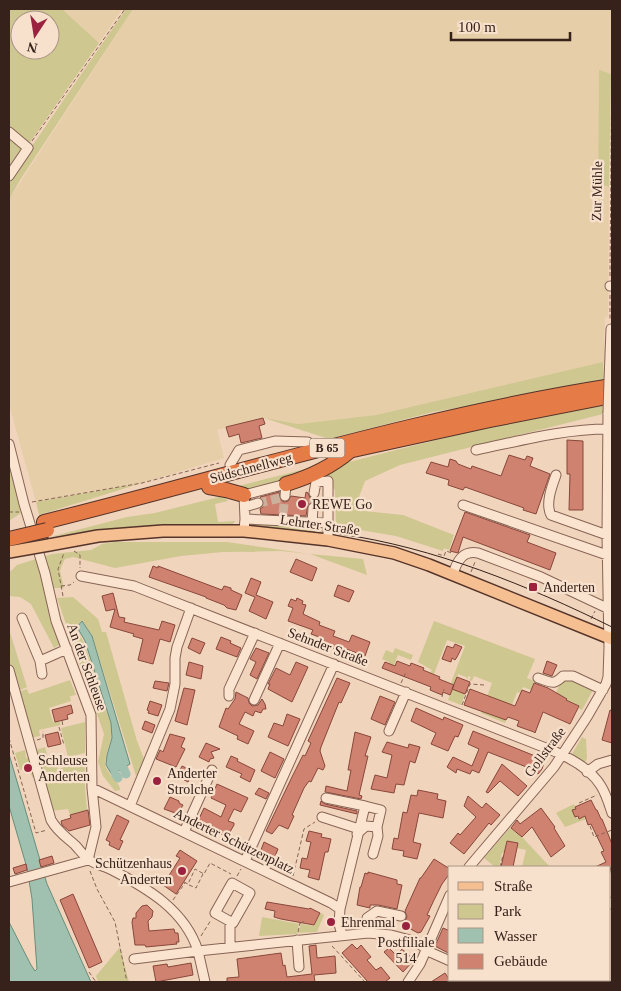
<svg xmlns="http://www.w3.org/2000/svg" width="621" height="991" viewBox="0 0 621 991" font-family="Georgia,serif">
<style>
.farmland{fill:#e6cea9}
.green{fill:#cec790;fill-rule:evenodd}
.water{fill:#a0c1b0;stroke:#688e7c}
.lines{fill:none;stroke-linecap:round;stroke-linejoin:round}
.canal{stroke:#a0c1b0;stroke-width:9}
.building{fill:#d08270;stroke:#88473a}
.minor-tunnel{stroke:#cbb09c;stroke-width:9;stroke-dasharray:9 4.5;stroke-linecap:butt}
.minor-casing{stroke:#886455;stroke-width:11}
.major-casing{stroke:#55342a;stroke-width:14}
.highway-casing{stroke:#55342a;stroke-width:16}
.path{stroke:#886455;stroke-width:1;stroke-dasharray:4 2.5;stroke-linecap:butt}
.minor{stroke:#fae4d0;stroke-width:9}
.major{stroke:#f6bf91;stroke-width:11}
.highway{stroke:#e57b47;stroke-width:14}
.tram{stroke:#36221b;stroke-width:1}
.minor-bridge-casing{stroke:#886455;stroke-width:11;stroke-linecap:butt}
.major-bridge-casing{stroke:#55342a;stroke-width:14;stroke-linecap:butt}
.highway-bridge-casing{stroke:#55342a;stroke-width:16;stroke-linecap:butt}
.minor-bridge{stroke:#fae4d0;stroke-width:9}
.major-bridge{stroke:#f6bf91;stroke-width:11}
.highway-bridge{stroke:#e57b47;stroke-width:14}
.poi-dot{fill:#9a223f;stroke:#f7e1cc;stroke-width:2}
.labels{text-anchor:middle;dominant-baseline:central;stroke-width:4.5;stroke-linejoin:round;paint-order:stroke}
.shield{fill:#f7e1cc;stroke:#705b50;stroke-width:1}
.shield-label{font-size:12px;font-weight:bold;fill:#36221b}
.street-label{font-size:14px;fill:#36221b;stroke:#f7e1cc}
.poi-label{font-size:14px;fill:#36221b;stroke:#f7e1cc;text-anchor:start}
</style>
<rect width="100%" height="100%" fill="#f0d4bc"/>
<path class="farmland" d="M62,9H122L99,43Z
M133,9H612L611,74L599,71L598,183L609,187L608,315L605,319L604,340L606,362L376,415L298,424L263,418L217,430L224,458L142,483L36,502L9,404L10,198Z"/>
<path class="green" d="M9,9H62L99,43L28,145L9,130ZM20,20H50V50H20Z
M126,9H133L20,180L10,198L9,205V182L18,172L19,165Z
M599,70L611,74L609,187L598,183Z
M9,134L23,146L9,169Z
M603,362L604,382L433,412L329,439L264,418L298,424L376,415Z
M603,404V414L400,465L365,481L354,510L403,515L454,535L449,550L444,548L443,551L396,536L336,526L335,491L327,472L341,464L499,424Z
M9,463L21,513L9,521Z
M325,464L311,473L244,492L227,489Z
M142,483L39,515L36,502Z
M223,496L228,501L215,504L218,522L236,521L229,527L71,536L70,534L50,537L127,517L155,513Z
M252,524L318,526L322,531L320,534L254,527Z
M114,542H227L310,554L363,559L367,575L310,554L281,551L223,552L181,556L115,568L73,557L65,559L62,565L60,571L64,588H45L51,622L59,645L54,648L31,604L20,597L9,596V570L11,571L17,565L52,554L91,550L102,544Z
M73,597L98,619L102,632H106L137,741L146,764L136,776L92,635L82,620L76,627L85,645L111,725V739L106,755L105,766L111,776H114L120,788V790L115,791L103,776L98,762L104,734L57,598Z
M434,621L535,659L527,678L534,681L531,690L523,687L520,693L517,692L512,705L486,712L506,720L505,723L481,713L492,683L474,676L472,681L469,680L471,677L468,676L467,680L466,677L458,674L453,689L465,694L461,705L448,700L452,689L449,688L465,646L447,640L434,674L430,673L432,670L418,662Z
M9,629L27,687L18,691L16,690L9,663Z
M395,648L413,655L411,660L398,655L392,670L387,668L389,662L382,659L386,650L393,653Z
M570,678L594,688L582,710L578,708V705L566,700L567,699L556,693L562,679Z
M70,680L76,695L70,696L71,701L49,708L53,722L59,721L61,725L39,730L40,736L29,738L18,692L27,689L29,694Z
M85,722V753L68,757L61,728Z
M582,737L586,739L587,758L585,763L572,754Z
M45,747L50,766L57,764L58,769L64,767L71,760L85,757V787L87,810L70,815L68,809L49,811L33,751Z
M25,750L26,758L30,757L36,776L32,777L29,767L20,770L15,753Z
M574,804L576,809L573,811L575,817L579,819L588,815L589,818L565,827L556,813Z
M510,828L523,838L550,867H522L526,850L517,848L518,843L508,841L505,853H502L499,867H495L484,858Z
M321,913L324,915L317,932L298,933L301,924L314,926Z
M262,917L299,924L297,934L259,936Z
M120,947L129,982H98L96,976Z"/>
<path class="water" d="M82,621L92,636L130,764L112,775L106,765L107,755L112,738L111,723L85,641L77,627Z
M9,754L47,884L91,982H9V922L31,965L35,971L37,969L32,899L27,868L9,806Z"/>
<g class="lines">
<path class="canal" d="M119,758L126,774
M115,773L118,778"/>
</g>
<path class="building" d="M263,418L265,424L259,426L262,438L241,443L239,434L229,437L226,427Z
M567,440L583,441V510H569L570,474H567Z
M509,455L525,460L527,456L533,458L530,466L550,474L536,514L523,510L524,508L465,487L463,490L448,485L449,480L426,473L431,462L448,467L450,459L456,461L458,464L471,469L472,466L501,476Z
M279,492L280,499L284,502L288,501L291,496L305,498L306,492L308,493L310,498H317L316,503L313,502L308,504L306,516L261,514L260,509L263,507L264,502L260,497Z
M465,512L530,535L527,542L556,553L550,570L463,537L458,553L450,551Z
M296,559L317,568L312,581L290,572Z
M153,566L158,568V566L222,590L224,586L231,588V590L242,595L236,610L227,608L224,605L206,598V597L149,577Z
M251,578L261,582L256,595L273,602L266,619L249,611L255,597L245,593Z
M338,585L354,591L349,602L334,596Z
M113,593L119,617L125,618L124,622L159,630L162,621L175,625L170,642L160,639L153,664L138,660L143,639L133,636L134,634L110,627L115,609L106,611L102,596Z
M297,598L303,601L302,604L306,605L303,614L320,622L319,625L335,631L333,636L349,642L352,635L370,642L365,656L346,649L345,653L320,643L322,638L311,634L313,630L288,621L293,608L288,606L291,599L296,601Z
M221,637L231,641L230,643L241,648L237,657L216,649Z
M192,638L205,643L200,654L188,648Z
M455,644L462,647L457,657L455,660L452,658L451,662L442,659L447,646L453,648Z
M256,648L269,653L257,679L250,675L256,662L250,659Z
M397,661L410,666L411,663L424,668L423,670L440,677L439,679L454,685L450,695L443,692L442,695L430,690L431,687L382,668L385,662L395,666Z
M547,661L557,665L552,676L543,673Z
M189,662L203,666L201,679L186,675Z
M296,662L308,667L292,702L268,689L270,684H268L276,668L290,675Z
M457,677L470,682L465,694L452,689Z
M337,678L350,683L341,703L339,702L321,747L320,751L325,766L323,770L318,768L311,782L309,781L304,788L292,815L294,816L288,829L279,825L272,834L266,831L292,777L303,755L305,756L311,743L308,741Z
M155,681L169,683L167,691L153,688Z
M534,683L548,688L567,699L566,700L579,706L570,724L543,712L535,733L534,732L517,726L519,721L508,717L506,720L464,705L470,689L515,706L522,690L530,693Z
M184,688L195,690L187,725L175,721Z
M236,692L248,698L249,703L252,706L258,705L262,699L265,704L266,709H263L261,713L255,711L253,716L245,712L239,724L254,731L248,744L237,739L238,736L219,727L226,708L228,709L235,699Z
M380,696L395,702L385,725L371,719Z
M150,701L162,705L158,716L148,713L149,711L147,710Z
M71,705L73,713L67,715L68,719L55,722L52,710Z
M416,708L443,720L444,717L463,725L458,737L455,736L448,751L431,744L436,733L411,721Z
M610,710L612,711V743L602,740Z
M287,714L300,719L288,746L268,737L274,723L283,726Z
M145,721L155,725L152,733L142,729Z
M473,731L545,760L542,769L538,774L529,768L488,752L479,773L472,770L470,774L457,769L456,773L447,767L453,757L472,766L479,749L468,744Z
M58,732L61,744L48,747L45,735Z
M355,732L371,737L365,756H368L359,795L362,796L361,799L325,792L326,786L347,791L351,770H348Z
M170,734L185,738L181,747L185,749L176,767L156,759L160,750L163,752Z
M387,742L408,748L409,744L420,747L415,763L410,761L404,785L396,784L394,793L371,789L375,775L387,778L392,755L382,752Z
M206,743L220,749L211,752L214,758L210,759L209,762L199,757Z
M270,752L284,759L275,778L261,771Z
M231,756L238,759L237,761L255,770L250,782L240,777L242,774L226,767Z
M502,764L527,786L518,796L500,781L488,793L486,792Z
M182,766L197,773L191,775L188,782L177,776Z
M217,784L248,798L241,812L234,809L228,821L234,823V825L227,837L197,823L204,808L221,817L226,805L211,798Z
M259,788L269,793L266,799L255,794Z
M418,790L438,794L437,799L446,801L443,818L419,813L413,842L421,844L417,859L403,856L404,851L392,849L394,838L398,839L403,812L407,813L411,795L417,796Z
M468,796L482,808L486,803L500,815L491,825L489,823L464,854L450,843L458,833L460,835L476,817L464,806Z
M170,797L179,801V803L183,805L178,814L164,809Z
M591,800L596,810H597L601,819H602L612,844V876L610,867H595L606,862L601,852L604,851L591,824L588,825L585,816L579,819L578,816L575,817L572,810L576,809L575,807Z
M321,801L325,804L357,811V814L320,805Z
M541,808L555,827L554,828L565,846L551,857L532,827L522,837L511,828L517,820L520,824Z
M88,810L90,825L69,831L62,825L61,821L71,818L70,815Z
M117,815L129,821L120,840L123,841L119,850L109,845L110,842L106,840Z
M309,831L322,834L321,837L331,839L328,852H325L319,880L308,877L310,870L300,868L302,858L307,859L311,842L306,841Z
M507,841L518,843L513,867H501Z
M264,842L278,849L273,861L259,855Z
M180,850L197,861L176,894L163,885L180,858L176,856Z
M52,856L54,863L41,867L39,860Z
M434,859L450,869V873L442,884L434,900L427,915L430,916L421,932L418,933L403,925L407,917L405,911L420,878H421Z
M26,864L27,870L15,874L13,868Z
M368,872L397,880V884L402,885L397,909L378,905H370V908L357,905L360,887H361L365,873L368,874Z
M73,894L102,962L89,968L60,900Z
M267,902L309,909L310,908L320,913L314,925L281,919L274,917L275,911L265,909Z
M147,905L153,911L152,917L148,921L149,931L174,929L175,933H178L179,942H176L177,944L146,947L145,945H135L132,922L133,918H136V913L142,906Z
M443,928L450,931V954L435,946Z
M352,944L357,949L361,945L371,957L367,960L376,970L381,967L390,978L385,982H368L342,953Z
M316,945L317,958L335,956L336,973L314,975L315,982H227V978L239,977L237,959L281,953L283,966L285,965L287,977L312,974L309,946Z
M389,948L396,955L402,949L414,960L403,972L384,952Z
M191,963L193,975L156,982L153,966L167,964L168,967Z
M445,973L451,982H431Z"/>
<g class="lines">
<path class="minor-tunnel" d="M258,503L285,497
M313,508L314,493
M283,513L285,496"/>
<g class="minor-casing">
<path id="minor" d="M9,132L28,148L9,176
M610,286H612
M609,381L611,329H612
M9,444L24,504L45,573L56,621L91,715L92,788L96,827L88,860
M476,450C520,441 563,429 608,429
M230,465L239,450L275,441L308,442
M556,475C552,486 545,504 551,515L607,535
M314,493L316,482L328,481V540
M463,505L607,555
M245,507L258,503
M245,519L328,523
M312,523L313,508
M244,531L245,519L244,495L286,484L285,496
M453,574C457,561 463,550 478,553L541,577L609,609
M81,576L134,586L556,752C572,759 592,771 601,786C606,794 609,804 612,813
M22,618L40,661L42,674
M40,661L67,649
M9,670L51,820C57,831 66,837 75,845C79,849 83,855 88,859C94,864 104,866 112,870C147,888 185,910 198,951L368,933L391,935L410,940L421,945L432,953L450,961
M538,678C551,682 553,686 563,676H573L603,690
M229,696V689L255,633
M254,700L280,643
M389,731L406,692
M587,772L598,764L612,760
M92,788L331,903L340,909L339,924L342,935
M326,798L365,806
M130,806L170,709L175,684V658L177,647L191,608
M322,817L359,829
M184,832L212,770
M373,854L378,836L377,827
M245,861L334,664
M469,867L554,767L587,717L606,684L608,677L609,648L607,535L608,413
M9,882L88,860
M232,883L250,893L233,923L215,913Z
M610,904L612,902
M340,909L365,806L381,810L377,827L366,826L357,834
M368,933L367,918L377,911L401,916
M297,940L299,967
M230,947V922
M134,959L198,951L205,982
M465,980L466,982
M543,980L544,982
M408,982L420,964L450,895"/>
</g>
<g class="major-casing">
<path id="major" d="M49,545L98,536L163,531H244L328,540L394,553L429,565L612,639"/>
</g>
<g class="highway-casing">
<path id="highway" d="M353,450L490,420L612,396
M286,484C310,477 331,467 350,451
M209,487L226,490L244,495
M44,522C233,475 420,416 612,386"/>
</g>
<path class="path" d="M32,141L125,9
M610,276L612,53
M610,295V321
M32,502L142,483L219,463
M9,512H19
M74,551L80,555V568
M438,554L444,556L446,551L452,553
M471,572L475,562
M61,586L70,585L74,582
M63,596L58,569L64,553
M591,619L595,611
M401,683L406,672
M442,697L444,689
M462,705L470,684L484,685
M62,721L63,726
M59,727L64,745
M9,738L36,833L47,830
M37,740L43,738V731
M579,803L597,795
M590,826L594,837L612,830
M500,867L503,855
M90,871L97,889L115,922L127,982
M237,876L241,869
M293,876L304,829L315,822
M184,882L188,884L195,869L204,874L210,863L231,874
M189,885L196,888L203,874
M173,900L185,883
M298,932L300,923H303V921
M201,936L211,920
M332,946L365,982
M89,972L96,982"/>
<use href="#minor" class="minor"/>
<use href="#major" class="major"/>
<use href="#highway" class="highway"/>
<path class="tram" d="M340,534C433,547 529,586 612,627"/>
<g class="minor-bridge-casing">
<path id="minor-bridge" d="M608,413L609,381"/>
</g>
<g class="major-bridge-casing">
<path id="major-bridge" d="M9,552L49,545"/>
</g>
<g class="highway-bridge-casing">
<path id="highway-bridge" d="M9,539L47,530"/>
</g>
<use href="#minor-bridge" class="minor-bridge"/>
<use href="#major-bridge" class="major-bridge"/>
<use href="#highway-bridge" class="highway-bridge"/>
</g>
<g class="poi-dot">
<circle cx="302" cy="504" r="5"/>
<rect x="528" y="582" width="10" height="10" rx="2.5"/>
<circle cx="28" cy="768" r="5"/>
<circle cx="157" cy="781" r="5"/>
<circle cx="182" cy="871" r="5"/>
<circle cx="331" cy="922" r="5"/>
<circle cx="406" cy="926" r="5"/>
</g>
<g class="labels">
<rect class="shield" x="309.5" y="438.5" width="35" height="19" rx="4"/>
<g class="shield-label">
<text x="327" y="448">B 65</text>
</g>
<g class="street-label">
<text transform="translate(597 191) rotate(-89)">Zur Mühle</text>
<text transform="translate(251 468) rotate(-15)">Südschnellweg</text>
<text transform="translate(320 525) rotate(8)">Lehrter Straße</text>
<text transform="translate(328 647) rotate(21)">Sehnder Straße</text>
<text transform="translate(87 667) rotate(70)">An der Schleuse</text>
<text transform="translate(545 752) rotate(-53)">Gollstraße</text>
<text transform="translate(234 841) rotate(26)">Anderter Schützenplatz</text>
</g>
<g class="poi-label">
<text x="312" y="504">REWE Go</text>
<text x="543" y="587">Anderten</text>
<text x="38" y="760">Schleuse<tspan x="38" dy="16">Anderten</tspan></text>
<text x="167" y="773">Anderter<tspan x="167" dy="16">Strolche</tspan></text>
<text x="172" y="863" text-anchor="end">Schützenhaus<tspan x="172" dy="16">Anderten</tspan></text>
<text x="341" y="922">Ehrenmal</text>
<text x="406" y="942" text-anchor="middle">Postfiliale<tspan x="406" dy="16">514</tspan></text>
</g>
</g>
<rect width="621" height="991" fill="none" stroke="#36221b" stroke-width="20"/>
<rect x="448" y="866" width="162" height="115" fill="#f7e1cc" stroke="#aa9585"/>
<rect x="458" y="882" width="25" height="8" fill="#f6bf91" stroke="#aa9585"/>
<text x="494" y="891" font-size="15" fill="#36221b">Straße</text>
<rect x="458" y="904" width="25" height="15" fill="#cec790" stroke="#aa9585"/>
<text x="494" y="916" font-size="15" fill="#36221b">Park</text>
<rect x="458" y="928" width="25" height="15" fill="#a0c1b0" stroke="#aa9585"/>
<text x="494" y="941" font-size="15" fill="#36221b">Wasser</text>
<rect x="458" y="954" width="25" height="15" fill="#d08270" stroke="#aa9585"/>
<text x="494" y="966" font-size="15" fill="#36221b">Gebäude</text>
<g transform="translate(35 35) rotate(192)"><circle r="24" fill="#f7e1cc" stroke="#aa9585"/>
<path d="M0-4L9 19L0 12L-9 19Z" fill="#9a223f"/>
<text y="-8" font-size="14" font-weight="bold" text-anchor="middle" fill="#36221b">N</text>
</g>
<path d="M451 32v8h119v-8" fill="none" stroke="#36221b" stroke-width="2.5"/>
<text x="458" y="32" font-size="15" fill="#36221b" stroke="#f7e1cc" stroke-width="4" paint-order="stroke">100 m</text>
</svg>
